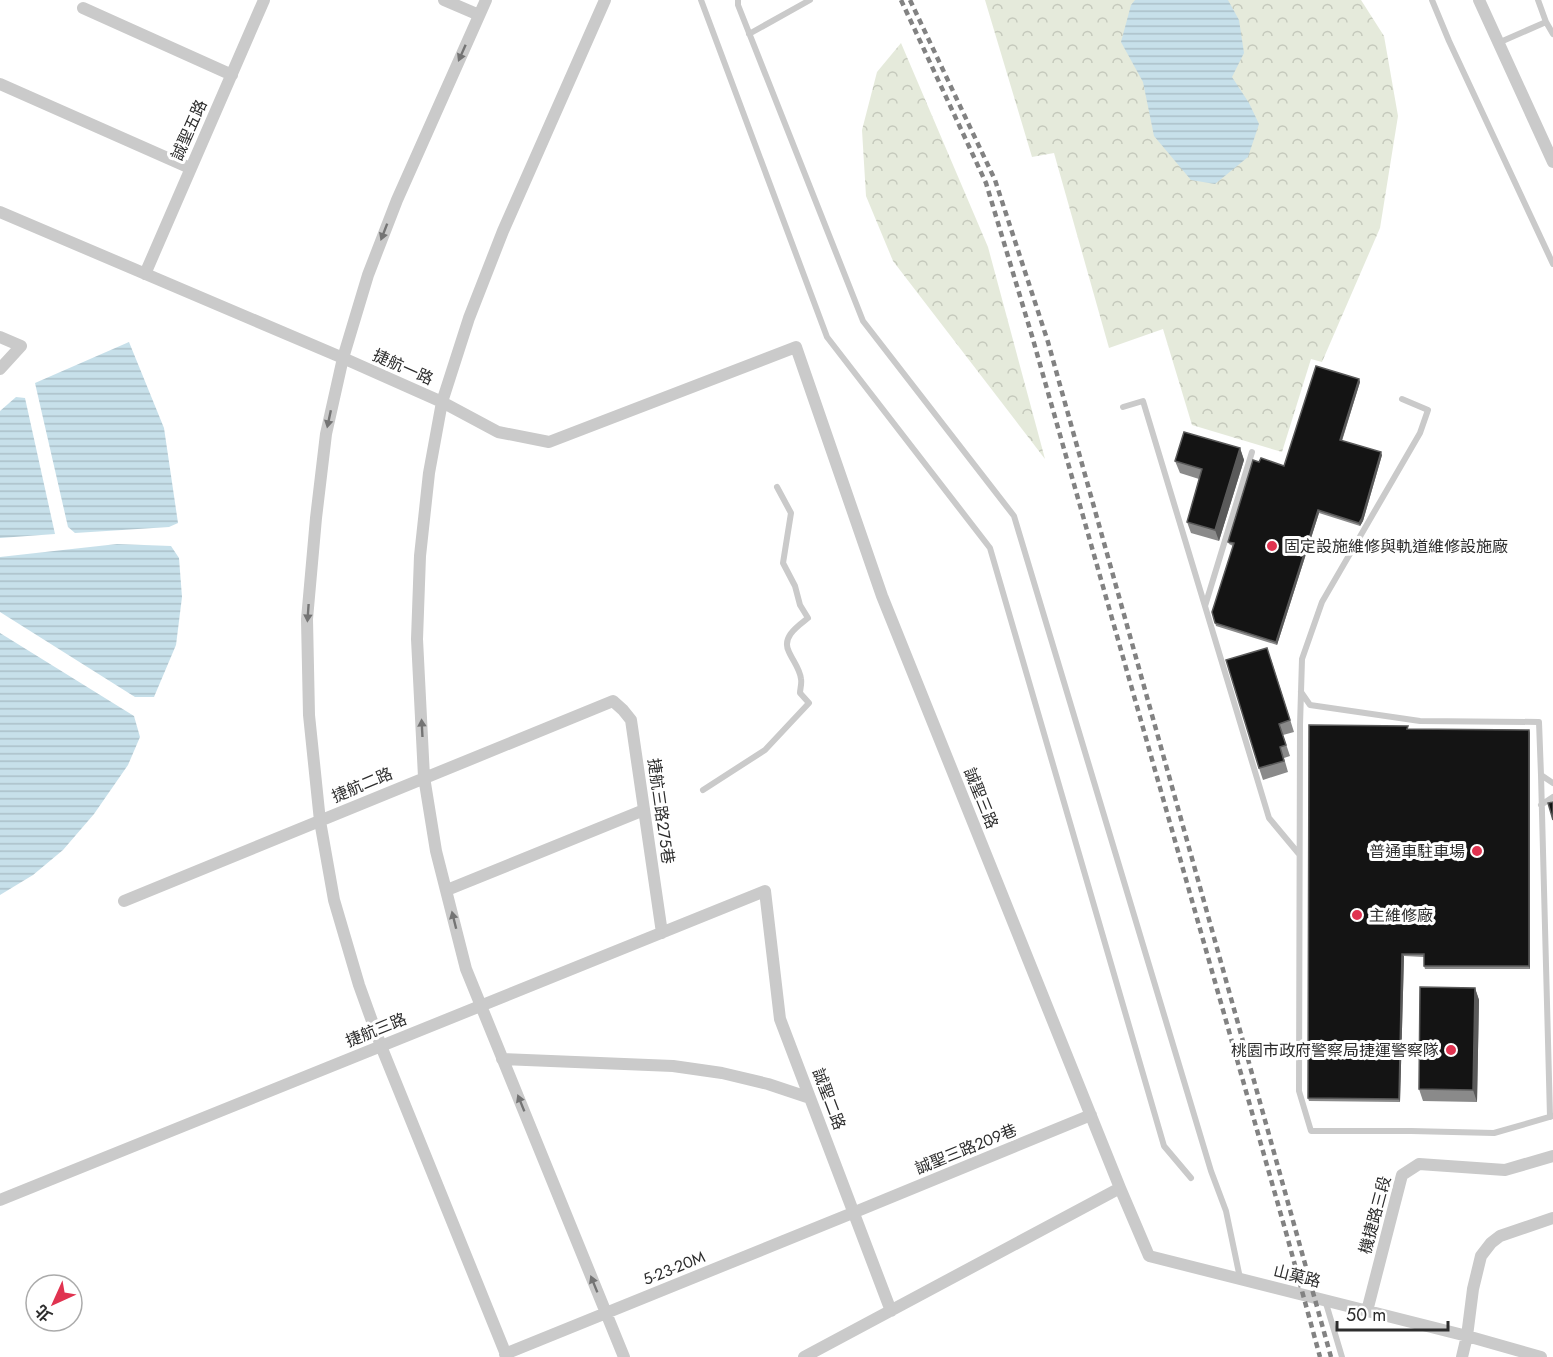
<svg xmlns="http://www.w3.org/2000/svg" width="1553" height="1357" viewBox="0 0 1553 1357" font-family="Jost,'Noto Sans TC',sans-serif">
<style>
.forest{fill:url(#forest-crowns)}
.water{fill:url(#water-rules)}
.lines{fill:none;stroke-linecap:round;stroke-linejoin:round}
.lane{stroke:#cacaca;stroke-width:6}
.street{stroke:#cacaca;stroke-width:12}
.rail{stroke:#828282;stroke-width:4.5;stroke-dasharray:6 4.5;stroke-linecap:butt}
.wall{fill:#8a8a8a}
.shaded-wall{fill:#5a5a5a}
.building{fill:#141414;stroke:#5a5a5a;stroke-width:1.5}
.oneway{fill:#747474}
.poi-dot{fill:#e03350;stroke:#fff;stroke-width:2}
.labels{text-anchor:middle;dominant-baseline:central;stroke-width:6;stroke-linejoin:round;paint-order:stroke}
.street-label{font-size:16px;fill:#2d2d2d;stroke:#fff}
.poi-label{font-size:16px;fill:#2d2d2d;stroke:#fff;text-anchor:start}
</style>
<defs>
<pattern id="forest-crowns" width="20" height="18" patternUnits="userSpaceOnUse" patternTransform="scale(1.5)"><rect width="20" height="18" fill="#e5eadb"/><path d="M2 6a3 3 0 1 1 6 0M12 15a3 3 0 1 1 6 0" fill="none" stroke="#c5c9bc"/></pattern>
<pattern id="water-rules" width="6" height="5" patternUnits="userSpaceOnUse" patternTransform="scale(1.5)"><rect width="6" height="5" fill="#c7e0ea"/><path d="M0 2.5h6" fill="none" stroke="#abc0c9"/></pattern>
</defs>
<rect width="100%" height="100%" fill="#fff"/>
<path class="forest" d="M985,0H1361L1384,36L1398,116L1380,228L1322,362L1311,359L1282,452L1192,425L1163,329L1109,348L1054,153L1032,157Z
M901,43L988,247L1045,459L893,261L866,196L862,130L877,72Z"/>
<path class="water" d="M1135,0H1228L1239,20L1244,53L1232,77L1249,103L1259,124L1248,157L1215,184L1191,180L1154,136L1143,82L1121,42L1131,5Z
M129,342L164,428L178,523L169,527L75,533L68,527L35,383Z
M16,397L25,398L55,534L0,538V411Z
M117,544L171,546L179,558L182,597L176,645L154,697H135L0,612V557Z
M0,633L134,716L140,737L128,765L94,814L63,850L33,875L0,895Z"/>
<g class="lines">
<path class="lane" d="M701,0L827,337L990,548L1164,1146L1191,1178
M738,0V5L863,321L1014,516L1211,1171L1226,1211L1240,1278
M1432,0L1449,41L1553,264
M1538,0L1546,22L1553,34
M749,34L810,0
M1498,43L1546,22
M1402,399L1428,410L1420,433L1322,602L1302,659L1300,725L1299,1091L1311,1131H1411L1494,1133L1553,1116
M1123,407L1143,401L1269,818L1299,854
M1205,606L1252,452
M1301,692L1310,705L1420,721L1539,722L1541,775L1553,783
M1541,775L1550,1117
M703,790L765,750L809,703L800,693C800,689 802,683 801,679C800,669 793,661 789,652C781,637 798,626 808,618L800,605L795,586L783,563L791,513L777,487
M1541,805L1553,797
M1325,1300L1342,1357"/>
<path class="street" d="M444,0L479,15
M486,0L397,200L368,275L343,358L326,434L316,518L307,619L309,715L320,821L334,900L359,985L381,1046L507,1357
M605,0L503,231L469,318L442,402L429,473L420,556L417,639L424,777L436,851L466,969L624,1357
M1479,0L1553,162
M83,8L232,75
M0,84L190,168
M0,212L343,358L442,402L498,432L549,442L796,347L882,596L1120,1188L1149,1256L1467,1336L1541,1357
M145,274L264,0
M0,337L21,346L0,369
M447,890L644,810
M124,901L613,701L623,710L631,720L662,933
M502,1059L673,1066L722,1073L768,1084L810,1098
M0,1200L765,891L780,1019L891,1311
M1367,1311L1402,1175L1419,1164L1505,1170L1553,1156
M505,1354L855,1212L1091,1115
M804,1357L1120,1188
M1462,1357L1467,1336L1473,1289L1481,1256L1491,1243L1500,1236L1553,1218"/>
<path class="rail" d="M901,0L986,183L1032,336L1287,1236L1320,1357
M910,0L995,180L1048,342L1331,1357"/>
</g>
<path class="wall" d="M1359,379L1360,382L1342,441L1382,455L1363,521L1360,526L1319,513L1277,645L1216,626L1212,612L1233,546L1229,544L1228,542L1259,462L1284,466Z
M1240,448L1244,460L1219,541L1191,533L1187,522L1199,479L1180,473L1175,461Z
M1271,659L1294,732L1283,735L1290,756L1284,758L1288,772L1263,780L1259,768Z
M1409,729L1529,730L1530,733V969H1425L1424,966V957L1404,956L1400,1102L1309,1101L1308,1098Z
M1475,988L1479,1000L1477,1102L1423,1101L1419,1089Z"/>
<path class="shaded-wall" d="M1359,379L1360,382L1341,443L1340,440Z
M1240,448L1244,460L1219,541L1215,530Z
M1381,452L1382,455L1363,521L1360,526L1359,523Z
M1318,510L1319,513L1277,645L1276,642Z
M1529,730L1530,733V969L1529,966Z
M1402,954L1404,956L1400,1102L1399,1099Z
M1475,988L1479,1000L1477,1102L1473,1090Z"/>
<path class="building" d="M1316,366L1359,379L1340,440L1381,452L1362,518L1359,523L1318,510L1276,642L1215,623L1212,612L1234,543L1228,542L1253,460L1259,462L1261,458L1284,466Z
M1184,432L1240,448L1215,530L1187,522L1202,469L1175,461Z
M1267,648L1290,720L1279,724L1286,745L1280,747L1284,761L1259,768L1226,660Z
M1309,725L1408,726L1407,729L1529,730V966H1424V954H1402L1399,1099L1308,1098Z
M1553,802V820L1548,803Z
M1420,987L1475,988L1473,1090L1419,1089Z"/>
<defs><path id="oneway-solid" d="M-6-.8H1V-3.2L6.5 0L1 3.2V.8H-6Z" transform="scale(1.5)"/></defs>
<g class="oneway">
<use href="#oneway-solid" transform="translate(462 53) rotate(114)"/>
<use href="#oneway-solid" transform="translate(384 232) rotate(111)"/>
<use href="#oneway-solid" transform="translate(329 419) rotate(102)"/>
<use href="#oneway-solid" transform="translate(308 613) rotate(94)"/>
<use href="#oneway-solid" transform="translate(422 728) rotate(-93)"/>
<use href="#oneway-solid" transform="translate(454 920) rotate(-104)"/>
<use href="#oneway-solid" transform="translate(521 1103) rotate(-112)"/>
<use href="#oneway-solid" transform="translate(594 1284) rotate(-112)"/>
</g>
<g class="poi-dot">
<circle cx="1272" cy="546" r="6"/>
<circle cx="1477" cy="851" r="6"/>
<circle cx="1357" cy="915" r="6"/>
<circle cx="1451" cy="1050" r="6"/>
</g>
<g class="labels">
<g class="street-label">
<text transform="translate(189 130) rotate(-66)">誠聖五路</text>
<text transform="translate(403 367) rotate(24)">捷航一路</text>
<text transform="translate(362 785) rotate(-23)">捷航二路</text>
<text transform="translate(981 798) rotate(68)">誠聖三路</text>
<text transform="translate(661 811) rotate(82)">捷航三路275巷</text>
<text transform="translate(376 1030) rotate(-22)">捷航三路</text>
<text transform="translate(829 1099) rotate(69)">誠聖二路</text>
<text transform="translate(966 1149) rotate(-22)">誠聖三路209巷</text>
<text transform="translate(1375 1215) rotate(-75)">機捷路三段</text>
<text transform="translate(674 1268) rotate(-22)">5-23-20M</text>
<text transform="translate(1297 1276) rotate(14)">山菓路</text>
</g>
<g class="poi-label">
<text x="1284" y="546">固定設施維修與軌道維修設施廠</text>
<text x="1465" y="851" text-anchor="end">普通車駐車場</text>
<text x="1369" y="915">主維修廠</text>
<text x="1439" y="1050" text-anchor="end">桃園市政府警察局捷運警察隊</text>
</g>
</g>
<g transform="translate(54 1303) rotate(225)"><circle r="28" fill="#ffffff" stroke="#ababab" stroke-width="1.5"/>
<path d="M0-4.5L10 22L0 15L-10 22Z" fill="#e03350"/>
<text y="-9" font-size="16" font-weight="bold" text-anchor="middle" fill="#2d2d2d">北</text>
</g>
<path d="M1337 1321v9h111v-9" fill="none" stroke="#2d2d2d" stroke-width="3"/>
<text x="1346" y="1321" font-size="18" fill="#2d2d2d" stroke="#ffffff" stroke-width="4.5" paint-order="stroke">50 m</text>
</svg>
